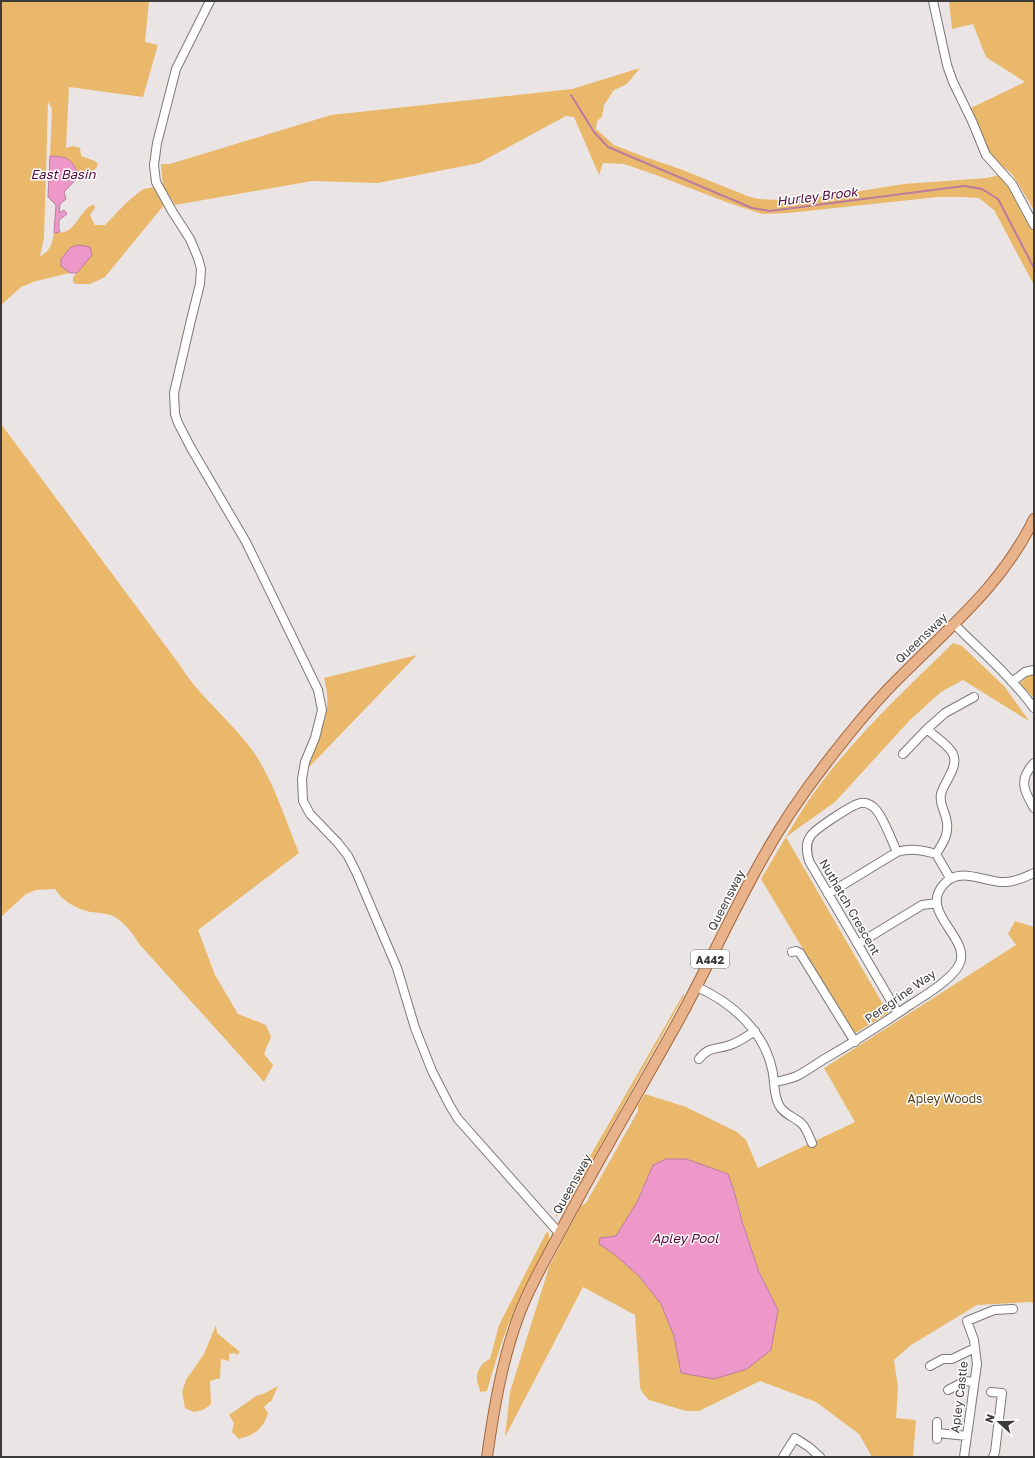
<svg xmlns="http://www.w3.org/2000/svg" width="1035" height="1458" viewBox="0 0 1035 1458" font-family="'Golos Text',sans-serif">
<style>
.green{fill:#eab86a;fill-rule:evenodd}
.water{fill:#ee98ca;stroke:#b97c9f}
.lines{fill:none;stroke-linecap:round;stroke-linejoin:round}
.stream{stroke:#b97c9f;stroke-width:2}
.minor-casing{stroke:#7d7877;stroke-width:10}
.major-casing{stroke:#a3673c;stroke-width:12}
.minor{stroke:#fff;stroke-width:8}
.major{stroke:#e8b28a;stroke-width:10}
.labels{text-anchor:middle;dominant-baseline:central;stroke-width:3;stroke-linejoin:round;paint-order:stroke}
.shield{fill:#fff;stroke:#787676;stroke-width:1}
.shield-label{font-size:11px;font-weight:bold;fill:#3e3c3b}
.street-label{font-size:12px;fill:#3e3c3b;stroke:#fff}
.park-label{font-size:12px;fill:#58421e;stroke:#fff}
.water-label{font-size:13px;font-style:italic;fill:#53073c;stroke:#fff}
</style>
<rect width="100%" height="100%" fill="#eae5e4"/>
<path class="green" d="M1,1H149L145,42L158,45L143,97L69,87L66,148L73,146L80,148L81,156L95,161L98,164C95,173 88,174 80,175C69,158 70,157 50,156L52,109L48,102L44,238L40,256C50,252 52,243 54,233C58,232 63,233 67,231C78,225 85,204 94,205L95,208L90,215L95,225H105L127,202L143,189L155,187L164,205L105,277L90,284H76L73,282V277L92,255L61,266L70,273L36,281L21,287L1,305Z
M949,1H1034V210L1012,174L994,159L985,145L971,108L1025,82L986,57L973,24L952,29Z
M640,68L627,84L614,90L604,105L602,117L597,121L596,129L614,145L645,157L680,169L750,197L759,199L780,200L835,195L904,184L987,178L999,175L1018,198L1034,231V285L994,210L979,198L962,197H938L788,213L762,214L726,202L656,175L624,164L603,163L599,175L574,117L566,116L479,163L378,183L312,181L175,205L163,186L161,164H170L331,115L572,89Z
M1,424L179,664C198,695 228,718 250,747C272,776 285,819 299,853L198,930L215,975L238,1014L266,1025L271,1037L264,1054L273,1065L264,1082L140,945C133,934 126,924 115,917C108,913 99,913 91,912C78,910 62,901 55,889L36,890L26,894L1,917Z
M953,643L962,646L1005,687L1029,721L963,680L941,692L910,720L835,802L786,837L888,1013L854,1034L761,879C775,856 788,832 803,809C844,746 900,695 953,643Z
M417,655L313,763L306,770C316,736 335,716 324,678Z
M1029,675H1034V698L1020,683Z
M1015,921L1034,927V1305L1032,1302L977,1305L911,1345L894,1360L898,1388L896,1418L916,1420L913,1457H872L859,1434L816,1402L760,1381L699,1411H686L649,1400L642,1392L640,1387L635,1315L583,1287L505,1437L510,1392L549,1267L581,1206L586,1203L638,1111V1105L645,1094L686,1107L737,1132L746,1140L758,1168L855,1122L824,1068L1016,945L1008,934ZM728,1174C740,1206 746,1239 759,1271C764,1284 771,1297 778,1310L681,1373L674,1336L661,1304L639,1276L614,1254L599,1244L600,1238L616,1237L637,1202L643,1186Z
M684,993V996L566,1207L562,1213L555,1217Z
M547,1231L549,1234V1240C542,1255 533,1269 526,1284C509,1318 497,1355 487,1391L480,1392C480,1387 477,1384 477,1380C476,1371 482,1362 490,1359L499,1325Z
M216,1325L217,1333L240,1352L237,1355L234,1353L229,1354V1361L221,1359L220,1378L210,1381L211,1403L209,1406L203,1410L194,1412L185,1408L182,1392L186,1380L204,1354Z
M278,1386L271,1402H269L264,1407L268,1413C263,1429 255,1435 239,1439L232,1432L234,1423L229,1415L256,1396L263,1394Z"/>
<path class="water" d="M50,156C70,157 69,158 80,175L64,192L66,199L60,204L59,213L64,210L67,214L59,220V230L60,232L54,233L56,205L48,197Z
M79,245L90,247L92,255L77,273H70L61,266V259L71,247Z
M666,1159H686L728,1174L734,1191L742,1221L759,1272L778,1310L771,1350L747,1369L714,1379L681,1373L674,1336L661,1304L639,1276L614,1254L599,1244L600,1238L616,1236L637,1202L653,1165Z"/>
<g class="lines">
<path class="stream" d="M571,95L594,132L608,147L752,208L770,211L964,186L982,189L998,199L1034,268"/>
<g class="minor-casing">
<path id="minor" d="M210,1L176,69L157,143L154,165L156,182L172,211L190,239L198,258L201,269L200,284L191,320L174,393L175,414L178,423L191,448L246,542L318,690L322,710L315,738L305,762L302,779L303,801L310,814L338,843L348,856L357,874L397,968L415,1028L432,1071L450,1106L458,1119L560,1234
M933,1L947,65L953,82L972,121L986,155L1012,184L1034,225
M954,624C982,652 1011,677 1034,708
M1012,682L1025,672L1034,670
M927,729C934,736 950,746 953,754C959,767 944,782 941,794C939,804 944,809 946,818C950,832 944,842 936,854L950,878
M903,754L927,729L945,713L974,697
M1034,763C1018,780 1024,791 1034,808
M897,852C892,841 881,811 872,806C869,804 865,802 861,803C853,804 813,830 810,837C805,844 807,853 809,861L898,1013
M828,894L897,852C911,848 922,850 936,854
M858,944L922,905L937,903
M792,952L796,951L800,953L855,1042
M697,987C731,1002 764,1031 772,1069C775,1080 773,1094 779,1105C783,1114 795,1117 802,1124C807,1129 809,1137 812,1143
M699,1059C709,1046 716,1050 730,1045C739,1042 747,1036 755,1031
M774,1082C782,1081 789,1079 797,1076C807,1071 816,1064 826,1058C854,1042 882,1024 910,1005C924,996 951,980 959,965C973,938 916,912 945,883C961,866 986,883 1005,882C1016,882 1025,877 1034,873
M930,1366L943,1359H952L975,1348
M948,1390L965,1381L974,1382
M991,1392L1002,1393L995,1452L993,1457
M937,1433L967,1436
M937,1439V1422
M783,1457L795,1438L809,1447L820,1457
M964,1457L977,1364L974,1340L967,1321L994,1310L1013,1309"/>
</g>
<g class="major-casing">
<path id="major" d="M487,1457C494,1408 502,1359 520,1312C532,1281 550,1252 565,1223C602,1153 643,1085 681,1016C708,966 732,913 760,863C779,828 802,794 827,762C850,732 875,701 903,674C952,625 1003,583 1034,519"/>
</g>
<use href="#minor" class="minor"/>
<use href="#major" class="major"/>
</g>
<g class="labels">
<rect class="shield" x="691" y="950" width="38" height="18" rx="3"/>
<g class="shield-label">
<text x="710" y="959">A442</text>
</g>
<g class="street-label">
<text transform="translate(921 638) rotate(-44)">Queensway</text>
<text transform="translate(726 900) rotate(-63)">Queensway</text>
<text transform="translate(850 907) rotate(60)">Nuthatch Crescent</text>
<text transform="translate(900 996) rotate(-35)">Peregrine Way</text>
<text transform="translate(572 1184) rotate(-61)">Queensway</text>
<text transform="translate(959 1397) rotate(-83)">Apley Castle</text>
</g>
<g class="park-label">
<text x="945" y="1098">Apley Woods</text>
</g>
<g class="water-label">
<text x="63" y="174">East Basin</text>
<text transform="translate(817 196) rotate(-7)">Hurley Brook</text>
<text x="685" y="1238">Apley Pool</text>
</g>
</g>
<rect width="1035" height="1458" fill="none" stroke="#3e3c3b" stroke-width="4"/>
<g transform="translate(999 1422) rotate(291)" stroke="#ffffff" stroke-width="3" paint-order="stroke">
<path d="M0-3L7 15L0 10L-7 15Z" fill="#3e3c3b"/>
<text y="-6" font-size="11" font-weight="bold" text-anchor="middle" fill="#3e3c3b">N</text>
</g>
</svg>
